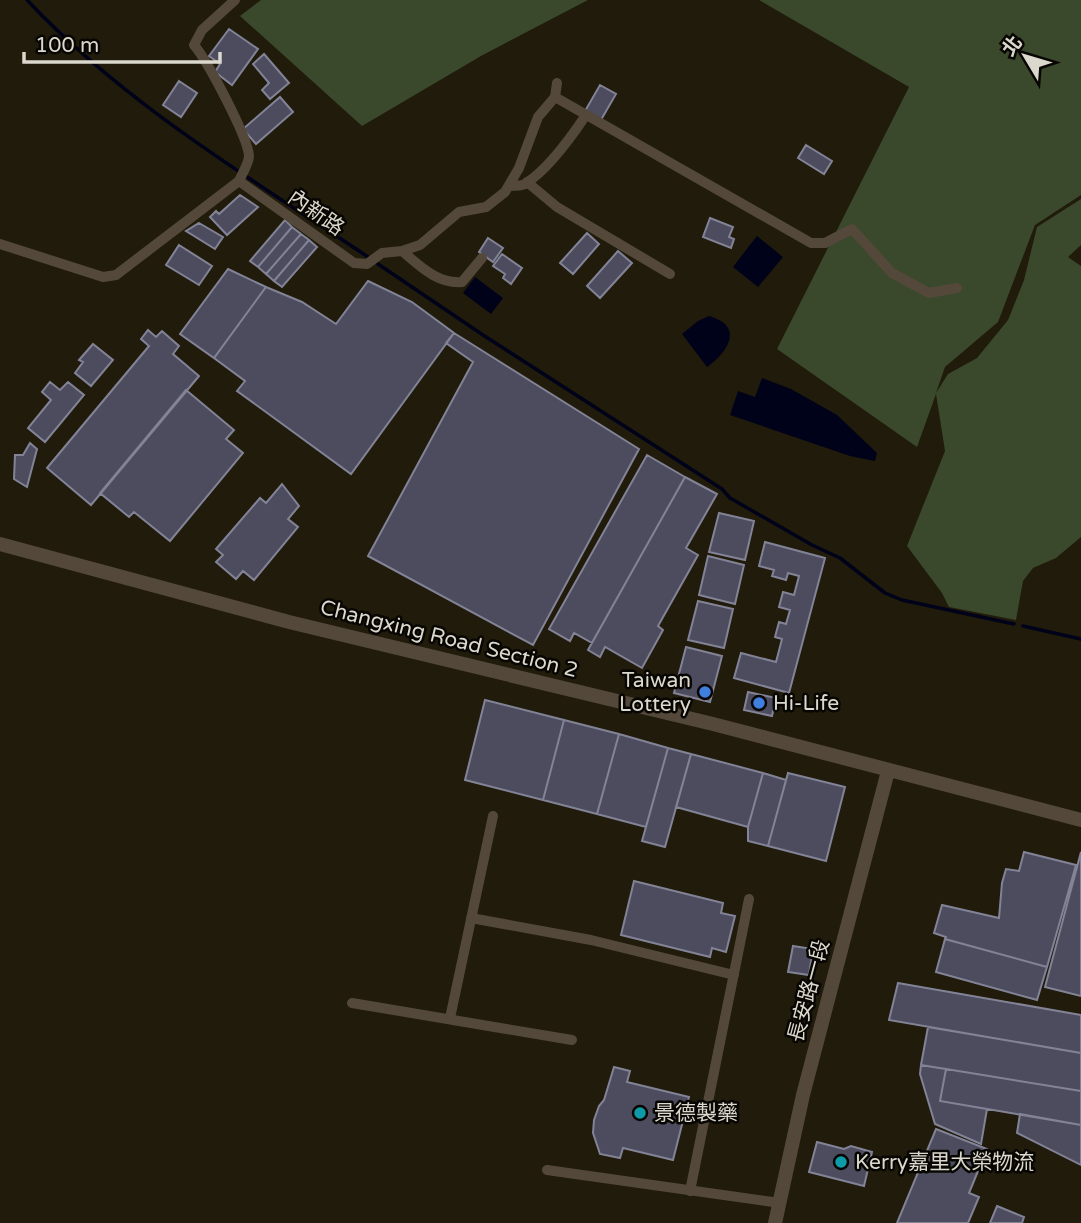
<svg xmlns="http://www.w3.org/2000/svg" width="1081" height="1223" viewBox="0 0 1081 1223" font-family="'Varela Round','Noto Sans TC',sans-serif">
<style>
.green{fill:#3a482c}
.water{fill:#00021a}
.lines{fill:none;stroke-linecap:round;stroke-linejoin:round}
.stream{stroke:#00021a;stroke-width:3.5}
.building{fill:#4c4c5e;stroke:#838397;stroke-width:2}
.minor{stroke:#54483a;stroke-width:10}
.tertiary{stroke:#54483a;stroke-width:14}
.shop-dot{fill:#3f7fe0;stroke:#080602;stroke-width:2.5}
.culture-dot{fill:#0f9aa8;stroke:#080602;stroke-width:2.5}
.labels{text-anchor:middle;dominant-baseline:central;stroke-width:5;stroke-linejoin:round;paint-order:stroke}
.street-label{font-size:21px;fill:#dbd8cd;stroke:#080602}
.poi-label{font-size:21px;fill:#dbd8cd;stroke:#080602;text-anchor:start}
</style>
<rect width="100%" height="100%" fill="#201b0a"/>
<path class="green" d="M261,0H588L481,56L362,126L240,16Z
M759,0H1081V195L1035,225L998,322L945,367L936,393L948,374L977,358L1008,320L1024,280L1037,227L1081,199V245L1068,257L1081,266V537L1056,558L1033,568L1023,581L1016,620L949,607L942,593L907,546L945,451L936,394L917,447L777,349L909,87Z"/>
<path class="water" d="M757,236L783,257L758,287L733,267Z
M475,277L503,298L491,314L463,293Z
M709,316C745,326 728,352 707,367L682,334L698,321Z
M762,378L791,389L837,415L877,453L875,461L850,456L730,415L738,391L755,397Z"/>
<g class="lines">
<path class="stream" d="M27,0C125,104 250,178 368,257
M378,264L483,335L722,489L730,498L812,545L840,558L885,593L902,600L1014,624
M1023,626L1081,639"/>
</g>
<path class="building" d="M229,29L258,49L232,85L215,72L220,64L209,56Z
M264,54L289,83L270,99L262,90L269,83L253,64Z
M179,81L197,93L181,117L163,105Z
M600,85L616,94L601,120L585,111Z
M280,97L293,112L256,144L243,129Z
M806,145L832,161L824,174L798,158Z
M240,195L258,207L227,235L210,217L216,211L219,214Z
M710,218L733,227L729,237L734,239L731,248L703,237Z
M285,220L292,227L258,267L250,261Z
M199,223L223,237L215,249L186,231Z
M292,227L301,234L266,274L258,267Z
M587,233L599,244L573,274L560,263Z
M301,234L309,240L274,281L266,274Z
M488,238L503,248L493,262L479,252Z
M309,240L317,247L282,287L274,281Z
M179,245L212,266L199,285L166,265Z
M618,251L632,263L600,298L587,286Z
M502,254L522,268L511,284L503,278L505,274L493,266Z
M228,269L266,287L214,358L180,334Z
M368,281L412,302L454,333L351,474L237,391L245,381L214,358L266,287L302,302L336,324Z
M148,330L156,337L162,331L179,346L173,354L199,376L91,505L47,468L149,346L141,339Z
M454,333L639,449L533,645L368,556L473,362L446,343Z
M93,344L113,360L91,386L75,373L83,362L79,360Z
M50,382L60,390L68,382L84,395L45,442L28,428L51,400L42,392Z
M186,390L234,430L226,439L243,453L170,541L134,512L129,517L100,493Z
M30,443L37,449L27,487L14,479L15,455H23Z
M647,455L685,477L592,643L574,633L570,641L549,629Z
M685,477L717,494L686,548L698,555L658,626L663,630L642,668L605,647L600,657L588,650Z
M282,484L299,506L288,519L298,527L254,580L243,571L236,579L216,562L223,555L216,549L260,498L266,503Z
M719,513L754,521L745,560L709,552Z
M765,542L825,558L789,693L734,678L741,653L776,662L782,639L775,637L779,622L786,624L790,610L779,607L783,592L794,595L799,576L788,573L786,580L772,576L774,570L759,566Z
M708,556L744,565L735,604L699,595Z
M698,601L733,609L724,648L688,640Z
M686,647L722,656L710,702L674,693Z
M748,692L776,698L772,716L744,710Z
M485,700L564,720L543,800L465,780Z
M564,720L619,734L597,814L543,800Z
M619,734L668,748L646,827L597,814Z
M668,748L691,754L665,847L642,841Z
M691,754L763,773L748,827L676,807Z
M763,773L786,780L768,846L748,841V827Z
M788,773L845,787L826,861L768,846Z
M1024,852L1076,865L1047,967L945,939L946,937L934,933L942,905L999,918L1002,883L1006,869L1019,871Z
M1081,852V996L1045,987Z
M634,881L723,903L721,913L735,916L726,952L712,948L710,957L621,935Z
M945,939L1047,967L1037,1000L936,972Z
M793,946L813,949L809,975L788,972Z
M898,983L1081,1015V1053L889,1020Z
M928,1027L1081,1053V1091L921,1065Z
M921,1065L946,1069L940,1101L987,1109L981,1144L935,1124L920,1074Z
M614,1067L630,1071L627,1082L689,1097L673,1160L623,1148L620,1158L600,1154L593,1133L594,1120L599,1106L604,1100Z
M946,1069L1081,1091V1125L940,1101Z
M1020,1114L1081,1125V1165L1017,1133Z
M936,1129L987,1149L969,1193L979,1197L968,1223H897Z
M817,1142L844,1149L851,1146L872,1152L864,1186L809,1172Z
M997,1206L1024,1217L1022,1223H990Z"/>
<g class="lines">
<path class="minor" d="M235,0L202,30L194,45C207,60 248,137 249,156C249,163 242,174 239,181
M555,97L811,243H825L852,229L892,273L929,293L957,288
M527,182L557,207L670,274
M509,186C514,186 521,186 525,184C547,170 572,136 586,115
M0,244L103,277L116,275L239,181L354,263L367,264L382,253L402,251L420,245L459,212L486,207L505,192L519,168L538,117L555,97L557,83
M402,251C420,266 437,284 462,282L482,258
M471,918L591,940L734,975
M352,1003L572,1040
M450,1018L493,816
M547,1170L780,1203
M690,1191L749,899"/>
<path class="tertiary" d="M0,544L289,622L713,724L1081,820
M775,1223L803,1095L888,771"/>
</g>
<g class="shop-dot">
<circle cx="705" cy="692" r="7"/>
<circle cx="759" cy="703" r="7"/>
</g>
<g class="culture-dot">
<circle cx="640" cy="1113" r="7"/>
<circle cx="841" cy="1162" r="7"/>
</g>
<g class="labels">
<g class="street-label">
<text transform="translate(316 213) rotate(35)">內新路</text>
<text transform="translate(449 639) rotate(14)">Changxing Road Section 2</text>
<text transform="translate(809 991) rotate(-75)">長安路一段</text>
</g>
<g class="poi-label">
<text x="691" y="680" text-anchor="end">Taiwan<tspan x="691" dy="24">Lottery</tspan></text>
<text x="773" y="703">Hi-Life</text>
<text x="654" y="1113">景德製藥</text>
<text x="855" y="1162">Kerry嘉里大榮物流</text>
</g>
</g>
<g transform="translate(1025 56) rotate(308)" stroke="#080602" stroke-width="5" paint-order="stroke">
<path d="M0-5L12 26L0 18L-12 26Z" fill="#dbd8cd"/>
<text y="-10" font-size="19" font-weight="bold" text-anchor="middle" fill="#dbd8cd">北</text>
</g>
<path d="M24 52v10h196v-10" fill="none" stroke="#dbd8cd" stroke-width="3.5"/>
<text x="35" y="52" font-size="21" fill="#dbd8cd" stroke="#080602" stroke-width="5" paint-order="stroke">100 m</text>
</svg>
